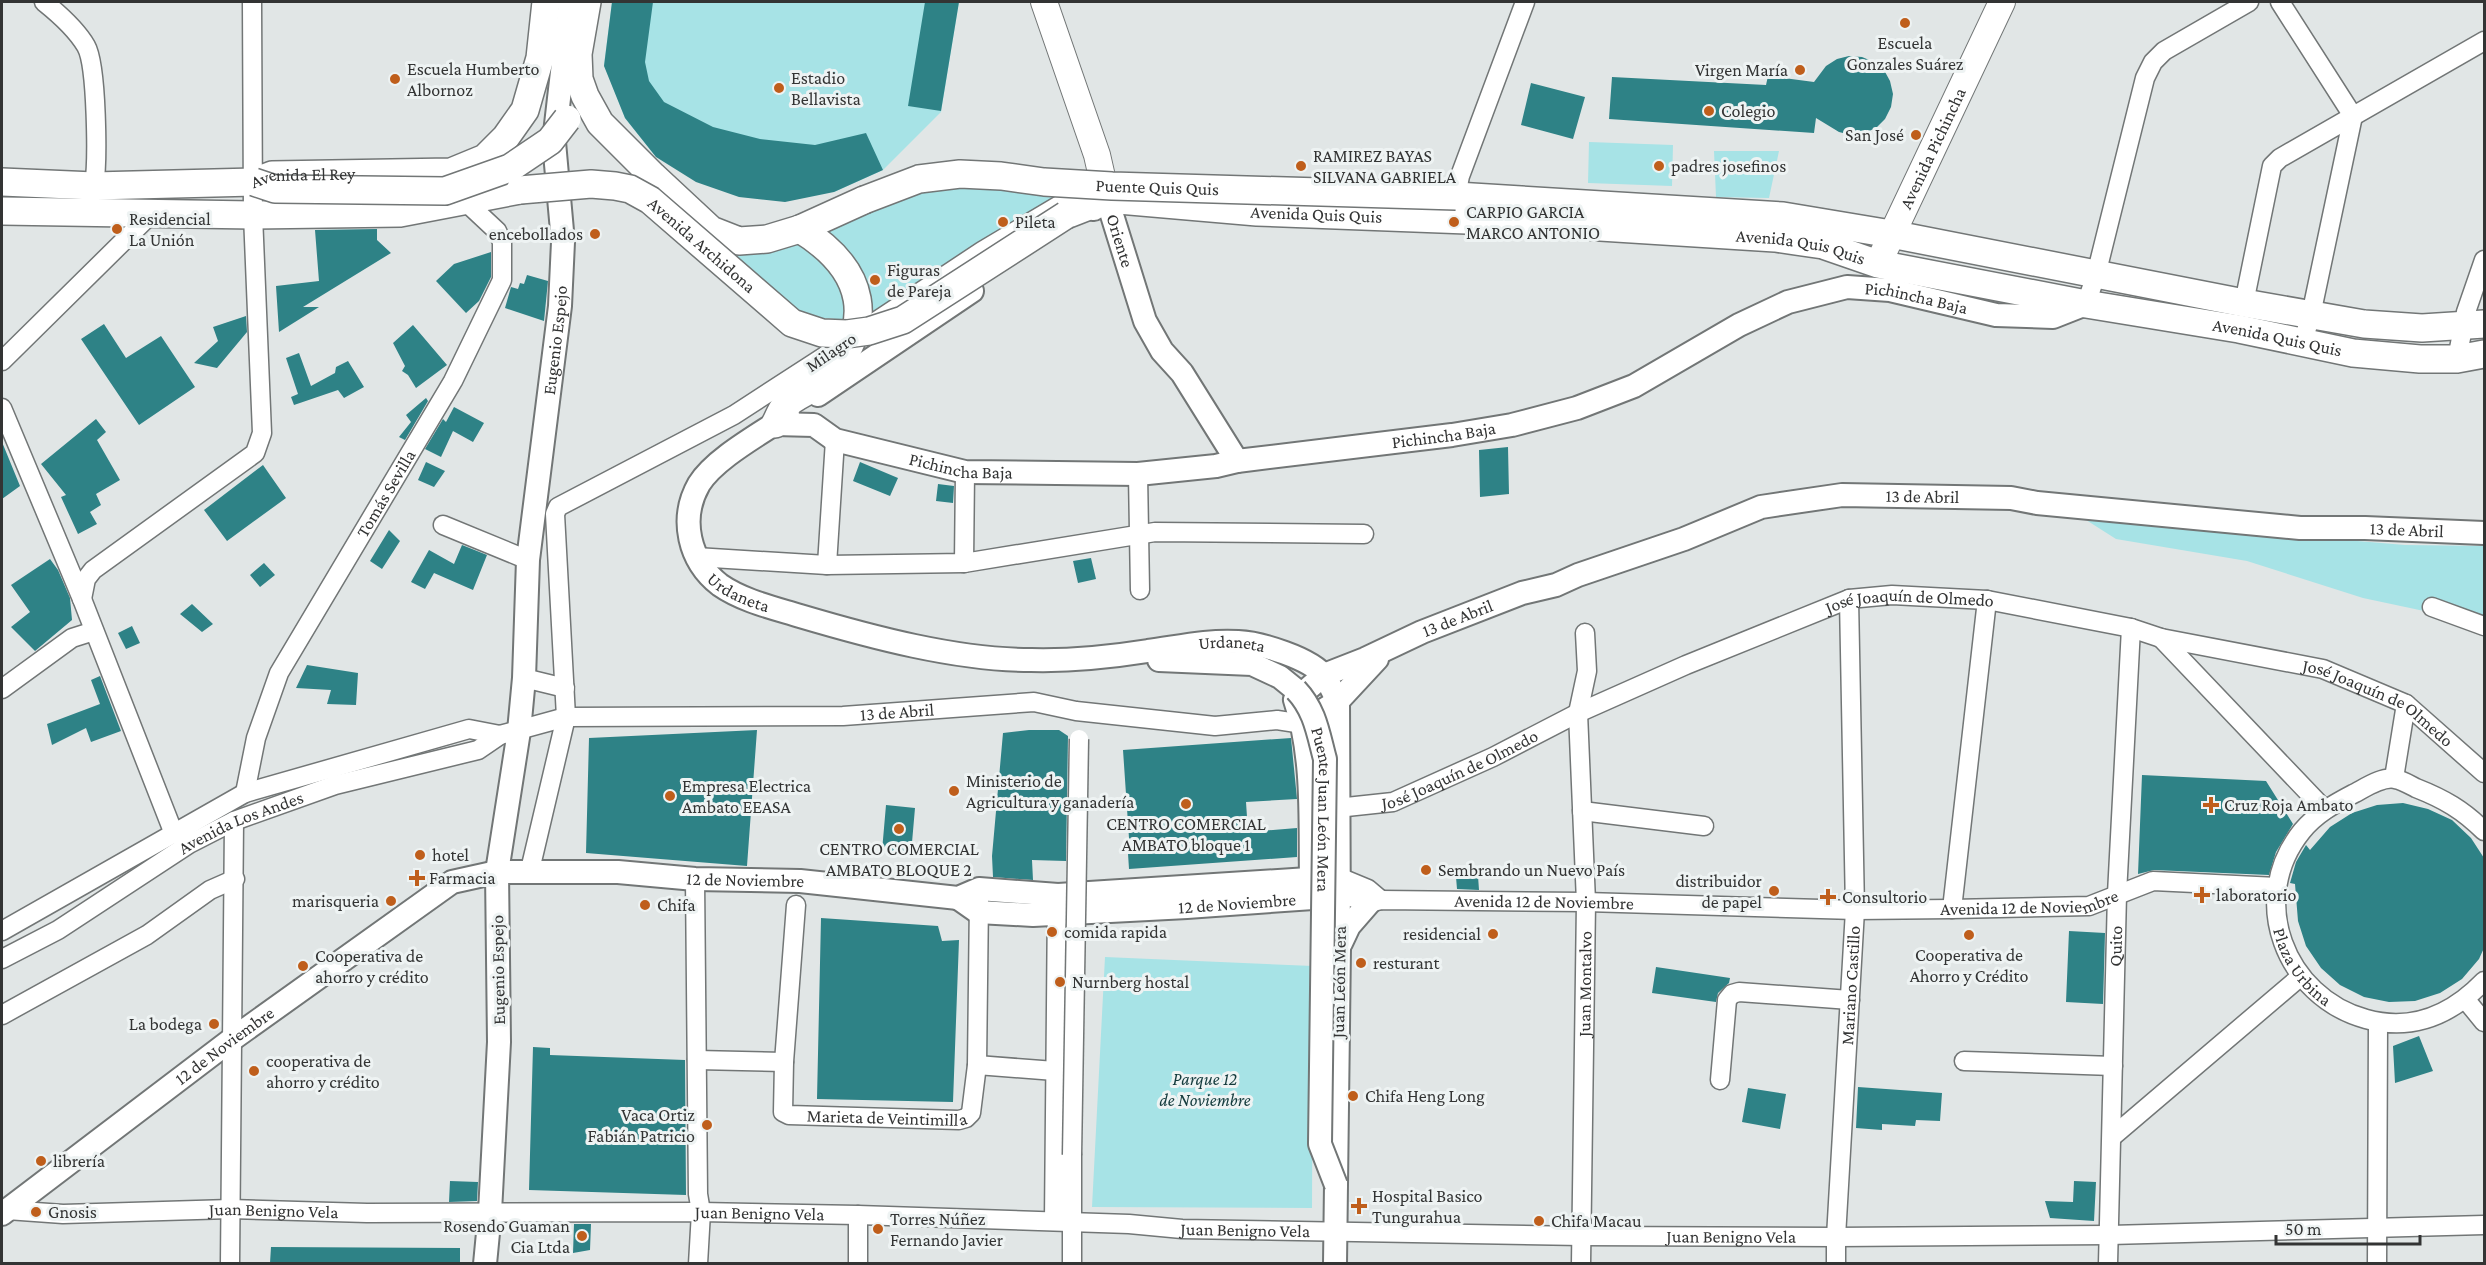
<svg xmlns="http://www.w3.org/2000/svg" width="2486" height="1265" viewBox="0 0 2486 1265" font-family="'Crimson Pro',serif">
<style>
.green{fill:#a7e3e6}
.building{fill:#2e8286}
.lines{fill:none;stroke-linecap:round;stroke-linejoin:round}
.minor-casing{stroke:#727676;stroke-width:21}
.tertiary-casing{stroke:#727676;stroke-width:26}
.secondary-casing{stroke:#727676;stroke-width:28}
.primary-casing{stroke:#727676;stroke-width:30}
.minor{stroke:#fff;stroke-width:18}
.tertiary{stroke:#fff;stroke-width:22}
.secondary{stroke:#fff;stroke-width:26}
.primary{stroke:#fff;stroke-width:27}
.minor-bridge-casing{stroke:#727676;stroke-width:21;stroke-linecap:butt}
.tertiary-bridge-casing{stroke:#727676;stroke-width:26;stroke-linecap:butt}
.primary-bridge-casing{stroke:#727676;stroke-width:30;stroke-linecap:butt}
.minor-bridge{stroke:#fff;stroke-width:18}
.tertiary-bridge{stroke:#fff;stroke-width:22}
.primary-bridge{stroke:#fff;stroke-width:27}
.poi-dot{fill:#bf5e1b;stroke:#eef3f3;stroke-width:2}
.labels{text-anchor:middle;dominant-baseline:central;stroke-width:6;stroke-linejoin:round;paint-order:stroke}
.poi-label{font-size:18px;fill:#333434;stroke:#eef3f3;text-anchor:start}
.street-label{font-size:18px;fill:#333434;stroke:#eef3f3}
.park-label{font-size:18px;font-style:italic;fill:#133a3c;stroke:#eef3f3}
</style>
<rect width="100%" height="100%" fill="#e1e6e6"/>
<path class="green" d="M612,2H959L941,112L883,170L834,192L656,157L625,118L604,65Z
M1589,142L1673,145L1672,186L1588,183Z
M1714,151H1779L1769,198L1716,197Z
M1000,183L1075,201L869,321L805,317L769,297L683,215L764,250L918,186Z
M2083,518L2405,545L2484,546V634L2457,618L2363,598L2247,561L2116,539Z
M1105,957L1313,966L1312,1208L1092,1207Z"/>
<path class="building" d="M612,2H653L645,62L649,81L664,102L713,127L760,139L815,145L866,133L883,170L834,192L785,202L739,197L696,182L656,157L625,118L604,66Z
M925,2H959L941,111L908,106Z
M1849,56L1862,57L1874,62L1884,70L1890,81L1893,94L1891,107L1885,119L1876,128L1864,133L1851,135L1839,132L1816,118L1814,133L1609,119L1612,77L1766,85L1768,76L1814,82L1826,66L1837,59Z
M1531,83L1585,97L1573,139L1521,125Z
M377,229V240L391,253L303,307H319L279,332L276,286L319,281L315,230Z
M491,252V277L479,301L466,313L436,281L454,264Z
M527,275L548,281L544,321L505,308L511,287L518,289L520,283L524,284Z
M246,316L247,332L217,368L194,363L218,341L213,327Z
M104,324L126,358L161,336L195,387L139,425L81,339Z
M413,325L447,365L416,388L408,375L402,371L405,366L393,343Z
M299,353L311,386L335,373L336,367L348,361L364,387L344,398L338,390L294,405L291,397L298,394L286,358Z
M426,398L428,401L405,440L399,437L411,422L406,415Z
M454,407L484,423L473,442L453,431L441,457L425,449L443,419L446,422Z
M96,419L106,432L97,440L120,480L96,494L101,505L90,512L97,524L78,534L61,497L66,495L41,464Z
M2,442L20,486L2,499Z
M1508,447L1509,494L1480,497L1479,450Z
M426,462L445,471L434,487L418,480Z
M860,462L898,478L890,496L853,481Z
M263,465L286,498L227,541L204,510Z
M938,484L954,486L953,503L936,501Z
M389,530L400,541L382,569L370,561Z
M462,545L487,555L473,590L434,573L425,589L411,582L429,550L454,564Z
M1091,558L1096,579L1078,583L1073,561Z
M50,559L58,570L70,598L72,620L35,651L11,627L30,612L11,585Z
M264,563L275,575L260,587L250,575Z
M192,604L213,624L202,632L180,614Z
M132,626L140,643L126,649L118,633Z
M307,665L358,673L356,705L327,704L331,690L296,688Z
M100,676L121,731L91,742L86,728L52,745L47,724L100,704L91,680Z
M757,730L747,866L586,853L589,738Z
M1029,730H1059L1068,736L1066,861L1032,860L1033,880L993,877L992,856L1003,733Z
M1291,738L1297,799L1246,802L1248,832L1297,828V857L1129,869L1127,838H1129L1123,750Z
M2142,775L2266,781L2293,824L2276,852L2269,875L2154,870L2138,874Z
M2403,803L2428,809L2452,820L2471,838L2484,858V948L2479,959L2462,979L2440,993L2415,1001L2389,1002L2364,997L2340,985L2321,968L2306,946L2298,921L2295,884L2290,883L2296,862L2306,845L2310,850L2330,827L2352,813L2377,805Z
M886,805L915,808L911,854L882,851Z
M1478,876L1479,890L1457,889L1456,877Z
M821,918L938,926L942,941L959,940L953,1102L817,1099Z
M2069,931L2105,933L2103,1004L2066,1002Z
M1656,967L1730,978L1729,983L1718,993L1716,1002L1652,993Z
M2419,1036L2433,1071L2395,1083L2393,1046Z
M533,1047L550,1048V1055L685,1060L686,1195L529,1190Z
M1858,1087L1942,1093L1940,1121L1916,1120L1915,1126L1882,1124V1130L1856,1128Z
M1748,1088L1786,1094L1780,1129L1742,1122Z
M450,1181L478,1182L477,1201L449,1202Z
M2074,1181L2096,1182L2094,1221L2050,1218L2045,1201L2073,1202Z
M574,1224H591L590,1250L573,1253Z
M271,1247L460,1248V1263H270Z"/>
<g class="lines">
<g class="minor-casing">
<g id="minor">
<path d="M44,2C59,14 76,29 86,46C97,65 98,162 94,186"/>
<path d="M2280,2L2353,116L2311,315L2302,344"/>
<path d="M1456,196L1460,176L1525,2"/>
<path d="M2244,303L2272,166L2280,158L2484,41"/>
<path d="M2086,304L2096,275L2145,78L2153,62L2164,51L2249,2"/>
<path d="M875,322L982,251L1093,185"/>
<path d="M2457,359L2466,312L2484,260"/>
<path d="M2,361L151,214"/>
<path d="M2,408L82,599L174,834"/>
<path d="M1138,474L1140,590"/>
<path d="M443,525L528,560"/>
<path d="M696,557L827,565L964,563L1155,532L1364,534"/>
<path d="M964,563L965,472"/>
<path d="M827,565L835,440"/>
<path d="M82,599L86,579L93,570L255,453L262,433L253,215L252,2"/>
<path d="M2432,607L2484,626"/>
<path d="M2161,638L2325,810"/>
<path d="M524,678L565,688"/>
<path d="M2,689L72,638L94,631"/>
<path d="M2394,778L2406,704"/>
<path id="s1" d="M245,793L256,738L279,673L453,381L502,280V242L497,231L466,202"/>
<path id="s2" d="M1337,808L1393,802L1493,757L1578,713L1686,665L1849,599L1892,595L1987,600L2131,628L2161,638L2323,669L2406,704L2484,773"/>
<path d="M1582,811L1704,826"/>
<path id="s3" d="M2484,831C2463,810 2444,799 2416,788C2410,785 2402,780 2395,779C2382,776 2365,788 2353,794C2334,804 2316,814 2302,831C2247,899 2285,997 2366,1019C2413,1032 2452,1014 2484,981"/>
<path d="M530,870L566,717L555,514L558,507L734,415L845,343"/>
<path d="M1339,877L1368,889L1381,900"/>
<path d="M695,879L698,1194L701,1212L698,1264"/>
<path id="s4" d="M1339,893L1369,903L1381,900L1586,902L1855,910L1952,909L2089,906L2153,881L2277,887"/>
<path id="s5" d="M796,905L784,1062L783,1112L789,1115L959,1120L966,1118L971,1113L977,1065L979,899"/>
<path d="M1952,909L1987,600"/>
<path d="M2,931L245,793L469,729L500,735"/>
<path id="s6" d="M2,959L58,930L189,844L234,821L335,785L478,750L500,735L566,717L843,716L1034,702L1076,711L1215,726L1277,720L1303,724"/>
<path d="M2466,1000L2484,1022"/>
<path d="M2,1015L147,935L210,890L235,879"/>
<path d="M697,1060L784,1062"/>
<path d="M1964,1061L2113,1066"/>
<path d="M977,1065L1055,1071"/>
<path d="M1720,1080L1727,1000L1732,994L1739,992L1850,1000"/>
<path d="M2112,1137L2300,977"/>
<path d="M1072,1155V1264"/>
<path id="s7" d="M7,1210L63,1214L230,1209L367,1213L701,1212L858,1215L1129,1224L1182,1229L1581,1236L1836,1237L2110,1235L2484,1225"/>
<path d="M858,1215V1264"/>
<path d="M1054,1221L1057,900"/>
<path d="M230,1264L234,821"/>
<path id="s8" d="M1581,1264L1586,902L1578,713L1587,671L1585,633"/>
<path id="s9" d="M1836,1264V1237L1855,910L1849,599"/>
<path id="s10" d="M2108,1264L2117,894L2131,628"/>
<path d="M2377,1264L2378,1023"/>
</g>
</g>
<g class="tertiary-casing">
<g id="tertiary">
<path id="s11" d="M1094,209L1107,199L1145,321L1162,351L1182,373L1237,461"/>
<path d="M818,395L972,291"/>
<path id="s12" d="M788,415C762,433 715,458 699,484C679,519 689,561 720,585C743,601 774,608 800,616C871,637 956,660 1031,660C1069,661 1110,657 1148,651C1178,647 1208,640 1238,642C1260,643 1311,658 1325,677C1330,684 1333,693 1338,701L1339,947L1335,1264"/>
<path id="s13" d="M775,424L814,425L835,440L965,472L1138,474L1216,466L1237,461L1452,435L1512,425L1577,408L1634,386L1739,325L1788,302L1847,287L1890,290L1996,315L2053,317L2086,304"/>
<path d="M1159,660L1252,664L1280,677L1296,690"/>
<path d="M1325,709L1338,701L1377,659"/>
<path id="s14" d="M1311,879C1310,820 1314,757 1295,700L1324,675L1365,659L1422,632L1522,593L1556,585L1578,575L1684,539L1761,507L1842,495L2011,498L2037,503L2300,528H2365L2484,533"/>
<path id="s15" d="M958,898L978,912L1033,915L1187,907L1313,898L1339,893"/>
<path d="M1341,943L1349,926L1369,903"/>
<path id="s16" d="M2,1214L231,1040L452,882L497,872H618L695,879L800,881L958,898L979,889L1058,895L1339,877"/>
<path id="s17" d="M485,1264L490,1212L499,1042L497,872L519,731L524,678L528,560L560,306L563,242L554,142L570,2"/>
</g>
</g>
<g class="secondary-casing">
<g id="secondary">
<path d="M1044,2L1097,155L1107,199"/>
<path id="s18" d="M1878,264L2002,2"/>
</g>
</g>
<g class="primary-casing">
<g id="primary">
<path d="M587,2L578,54L579,79L585,96L600,123L653,176L711,230L739,241L767,239L800,229L864,200"/>
<path id="s19" d="M2,182L94,186L254,182L272,175L451,172L485,158L506,137L525,110L540,58L546,2"/>
<path d="M1456,196L1783,216L1891,234L2244,303L2364,324L2422,328L2484,324"/>
<path d="M2,211L253,215L400,213L520,190"/>
<path id="s20" d="M1066,215L1107,199L1257,212L1519,222L1775,238L1823,245L1878,264L2086,304L2239,329L2353,353L2420,359H2457L2484,354"/>
<path d="M775,424C778,419 780,412 784,407C793,396 812,391 822,381C880,325 865,269 800,229"/>
</g>
</g>
<use href="#minor" class="minor"/>
<use href="#tertiary" class="tertiary"/>
<use href="#secondary" class="secondary"/>
<use href="#primary" class="primary"/>
<g class="minor-bridge-casing">
<path id="minor-bridge" d="M1072,1155L1079,739"/>
</g>
<g class="tertiary-bridge-casing">
<g id="tertiary-bridge">
<path id="s21" d="M1296,690C1315,710 1318,733 1325,759L1320,1144L1336,1185"/>
</g>
</g>
<g class="primary-bridge-casing">
<g id="primary-bridge">
<path d="M254,182L275,189L445,191L510,168L550,141L567,119"/>
<path id="s22" d="M520,190L591,184L615,186L630,189L650,200L792,323L822,333L847,334L869,331L903,320L1066,215"/>
<path id="s23" d="M864,200L919,179L960,174L1001,176L1044,182L1112,186L1456,196"/>
</g>
</g>
<use href="#minor-bridge" class="minor-bridge"/>
<use href="#tertiary-bridge" class="tertiary-bridge"/>
<use href="#primary-bridge" class="primary-bridge"/>
</g>
<g class="poi-dot">
<circle cx="1905" cy="23" r="6"/>
<circle cx="1800" cy="70" r="6"/>
<circle cx="395" cy="79" r="6"/>
<circle cx="779" cy="88" r="6"/>
<circle cx="1709" cy="111" r="6"/>
<circle cx="1916" cy="135" r="6"/>
<circle cx="1301" cy="166" r="6"/>
<circle cx="1659" cy="166" r="6"/>
<circle cx="1003" cy="222" r="6"/>
<circle cx="1454" cy="222" r="6"/>
<circle cx="117" cy="229" r="6"/>
<circle cx="595" cy="234" r="6"/>
<circle cx="875" cy="280" r="6"/>
<circle cx="954" cy="791" r="6"/>
<circle cx="670" cy="796" r="6"/>
<circle cx="1186" cy="804" r="6"/>
<path d="M2208 796h6v6h6v6h-6v6h-6v-6h-6v-6h6z"/>
<circle cx="899" cy="829" r="6"/>
<circle cx="420" cy="855" r="6"/>
<circle cx="1426" cy="870" r="6"/>
<path d="M414 869h6v6h6v6h-6v6h-6v-6h-6v-6h6z"/>
<circle cx="1774" cy="891" r="6"/>
<path d="M2199 886h6v6h6v6h-6v6h-6v-6h-6v-6h6z"/>
<path d="M1825 888h6v6h6v6h-6v6h-6v-6h-6v-6h6z"/>
<circle cx="391" cy="901" r="6"/>
<circle cx="645" cy="905" r="6"/>
<circle cx="1052" cy="932" r="6"/>
<circle cx="1493" cy="934" r="6"/>
<circle cx="1969" cy="935" r="6"/>
<circle cx="1361" cy="963" r="6"/>
<circle cx="303" cy="966" r="6"/>
<circle cx="1060" cy="982" r="6"/>
<circle cx="214" cy="1024" r="6"/>
<circle cx="254" cy="1071" r="6"/>
<circle cx="1353" cy="1096" r="6"/>
<circle cx="707" cy="1125" r="6"/>
<circle cx="41" cy="1161" r="6"/>
<path d="M1356 1197h6v6h6v6h-6v6h-6v-6h-6v-6h6z"/>
<circle cx="36" cy="1212" r="6"/>
<circle cx="1539" cy="1221" r="6"/>
<circle cx="878" cy="1229" r="6"/>
<circle cx="582" cy="1236" r="6"/>
</g>
<g class="labels">
<g class="poi-label">
<text x="1905" y="43" text-anchor="middle">Escuela<tspan x="1905" dy="21">Gonzales Suárez</tspan></text>
<text x="407" y="69">Escuela Humberto<tspan x="407" dy="21">Albornoz</tspan></text>
<text x="1788" y="70" text-anchor="end">Virgen María</text>
<text x="791" y="78">Estadio<tspan x="791" dy="21">Bellavista</tspan></text>
<text x="1721" y="111">Colegio</text>
<text x="1904" y="135" text-anchor="end">San José</text>
<text x="1313" y="156">RAMIREZ BAYAS<tspan x="1313" dy="21">SILVANA GABRIELA</tspan></text>
<text x="1671" y="166">padres josefinos</text>
<text x="1466" y="212">CARPIO GARCIA<tspan x="1466" dy="21">MARCO ANTONIO</tspan></text>
<text x="129" y="219">Residencial<tspan x="129" dy="21">La Unión</tspan></text>
<text x="1015" y="222">Pileta</text>
<text x="583" y="234" text-anchor="end">encebollados</text>
<text x="887" y="270">Figuras<tspan x="887" dy="21">de Pareja</tspan></text>
<text x="966" y="781">Ministerio de<tspan x="966" dy="21">Agricultura y ganadería</tspan></text>
<text x="682" y="786">Empresa Electrica<tspan x="682" dy="21">Ambato EEASA</tspan></text>
<text x="2224" y="805">Cruz Roja Ambato</text>
<text x="1186" y="824" text-anchor="middle">CENTRO COMERCIAL<tspan x="1186" dy="21">AMBATO bloque 1</tspan></text>
<text x="899" y="849" text-anchor="middle">CENTRO COMERCIAL<tspan x="899" dy="21">AMBATO BLOQUE 2</tspan></text>
<text x="432" y="855">hotel</text>
<text x="1438" y="870">Sembrando un Nuevo País</text>
<text x="429" y="878">Farmacia</text>
<text x="1762" y="881" text-anchor="end">distribuidor<tspan x="1762" dy="21">de papel</tspan></text>
<text x="2216" y="895">laboratorio</text>
<text x="1842" y="897">Consultorio</text>
<text x="379" y="901" text-anchor="end">marisqueria</text>
<text x="657" y="905">Chifa</text>
<text x="1064" y="932">comida rapida</text>
<text x="1481" y="934" text-anchor="end">residencial</text>
<text x="1969" y="955" text-anchor="middle">Cooperativa de<tspan x="1969" dy="21">Ahorro y Crédito</tspan></text>
<text x="315" y="956">Cooperativa de<tspan x="315" dy="21">ahorro y crédito</tspan></text>
<text x="1373" y="963">resturant</text>
<text x="1072" y="982">Nurnberg hostal</text>
<text x="202" y="1024" text-anchor="end">La bodega</text>
<text x="266" y="1061">cooperativa de<tspan x="266" dy="21">ahorro y crédito</tspan></text>
<text x="1365" y="1096">Chifa Heng Long</text>
<text x="695" y="1115" text-anchor="end">Vaca Ortiz<tspan x="695" dy="21">Fabián Patricio</tspan></text>
<text x="53" y="1161">librería</text>
<text x="1372" y="1196">Hospital Basico<tspan x="1372" dy="21">Tungurahua</tspan></text>
<text x="48" y="1212">Gnosis</text>
<text x="890" y="1219">Torres Núñez<tspan x="890" dy="21">Fernando Javier</tspan></text>
<text x="1551" y="1221">Chifa Macau</text>
<text x="570" y="1226" text-anchor="end">Rosendo Guaman<tspan x="570" dy="21">Cia Ltda</tspan></text>
</g>
<g class="street-label">
<text stroke="none"><textPath href="#s18" startOffset="128">Avenida Pichincha</textPath></text>
<text stroke="none"><textPath href="#s19" startOffset="302">Avenida El Rey</textPath></text>
<text stroke="none"><textPath href="#s23" startOffset="298">Puente Quis Quis</textPath></text>
<text stroke="none"><textPath href="#s20" startOffset="254">Avenida Quis Quis</textPath></text>
<text stroke="none"><textPath href="#s11" startOffset="60">Oriente</textPath></text>
<text stroke="none"><textPath href="#s22" startOffset="202">Avenida Archidona</textPath></text>
<text stroke="none"><textPath href="#s20" startOffset="740">Avenida Quis Quis</textPath></text>
<text stroke="none"><textPath href="#s13" startOffset="1184">Pichincha Baja</textPath></text>
<text stroke="none"><textPath href="#s20" startOffset="1226">Avenida Quis Quis</textPath></text>
<text stroke="none"><textPath href="#s17" startOffset="928">Eugenio Espejo</textPath></text>
<text transform="translate(831 352) rotate(-34)">Milagro</text>
<text stroke="none"><textPath href="#s13" startOffset="680">Pichincha Baja</textPath></text>
<text stroke="none"><textPath href="#s13" startOffset="194">Pichincha Baja</textPath></text>
<text stroke="none"><textPath href="#s1" startOffset="334">Tomás Sevilla</textPath></text>
<text stroke="none"><textPath href="#s14" startOffset="850">13 de Abril</textPath></text>
<text stroke="none"><textPath href="#s14" startOffset="1336">13 de Abril</textPath></text>
<text stroke="none"><textPath href="#s12" startOffset="246">Urdaneta</textPath></text>
<text stroke="none"><textPath href="#s2" startOffset="616">José Joaquín de Olmedo</textPath></text>
<text stroke="none"><textPath href="#s14" startOffset="364">13 de Abril</textPath></text>
<text stroke="none"><textPath href="#s12" startOffset="750">Urdaneta</textPath></text>
<text stroke="none"><textPath href="#s2" startOffset="1102">José Joaquín de Olmedo</textPath></text>
<text stroke="none"><textPath href="#s6" startOffset="951">13 de Abril</textPath></text>
<text stroke="none"><textPath href="#s2" startOffset="130">José Joaquín de Olmedo</textPath></text>
<text stroke="none"><textPath href="#s21" startOffset="126">Puente Juan León Mera</textPath></text>
<text stroke="none"><textPath href="#s6" startOffset="276">Avenida Los Andes</textPath></text>
<text stroke="none"><textPath href="#s16" startOffset="854">12 de Noviembre</textPath></text>
<text stroke="none"><textPath href="#s4" startOffset="693">Avenida 12 de Noviembre</textPath></text>
<text stroke="none"><textPath href="#s4" startOffset="207">Avenida 12 de Noviembre</textPath></text>
<text stroke="none"><textPath href="#s15" startOffset="284">12 de Noviembre</textPath></text>
<text stroke="none"><textPath href="#s10" startOffset="318">Quito</textPath></text>
<text stroke="none"><textPath href="#s3" startOffset="362">Plaza Urbina</textPath></text>
<text transform="translate(498 970) rotate(-91)">Eugenio Espejo</text>
<text transform="translate(1339 982) rotate(-89)">Juan León Mera</text>
<text stroke="none"><textPath href="#s8" startOffset="280">Juan Montalvo</textPath></text>
<text stroke="none"><textPath href="#s9" startOffset="279">Mariano Castillo</textPath></text>
<text stroke="none"><textPath href="#s16" startOffset="279">12 de Noviembre</textPath></text>
<text stroke="none"><textPath href="#s5" startOffset="312">Marieta de Veintimilla</textPath></text>
<text stroke="none"><textPath href="#s7" startOffset="267">Juan Benigno Vela</textPath></text>
<text stroke="none"><textPath href="#s7" startOffset="753">Juan Benigno Vela</textPath></text>
<text stroke="none"><textPath href="#s7" startOffset="1239">Juan Benigno Vela</textPath></text>
<text stroke="none"><textPath href="#s7" startOffset="1725">Juan Benigno Vela</textPath></text>
</g>
<g class="park-label">
<text x="1205" y="1079">Parque 12<tspan x="1205" dy="21">de Noviembre</tspan></text>
</g>
</g>
<rect width="2486" height="1265" fill="none" stroke="#333434" stroke-width="6"/>
<path d="M2276 1235v9h144v-9" fill="none" stroke="#333434" stroke-width="3"/>
<text x="2285" y="1235" font-size="18" fill="#333434" stroke="#eef3f3" stroke-width="4.5" paint-order="stroke">50 m</text>
</svg>
